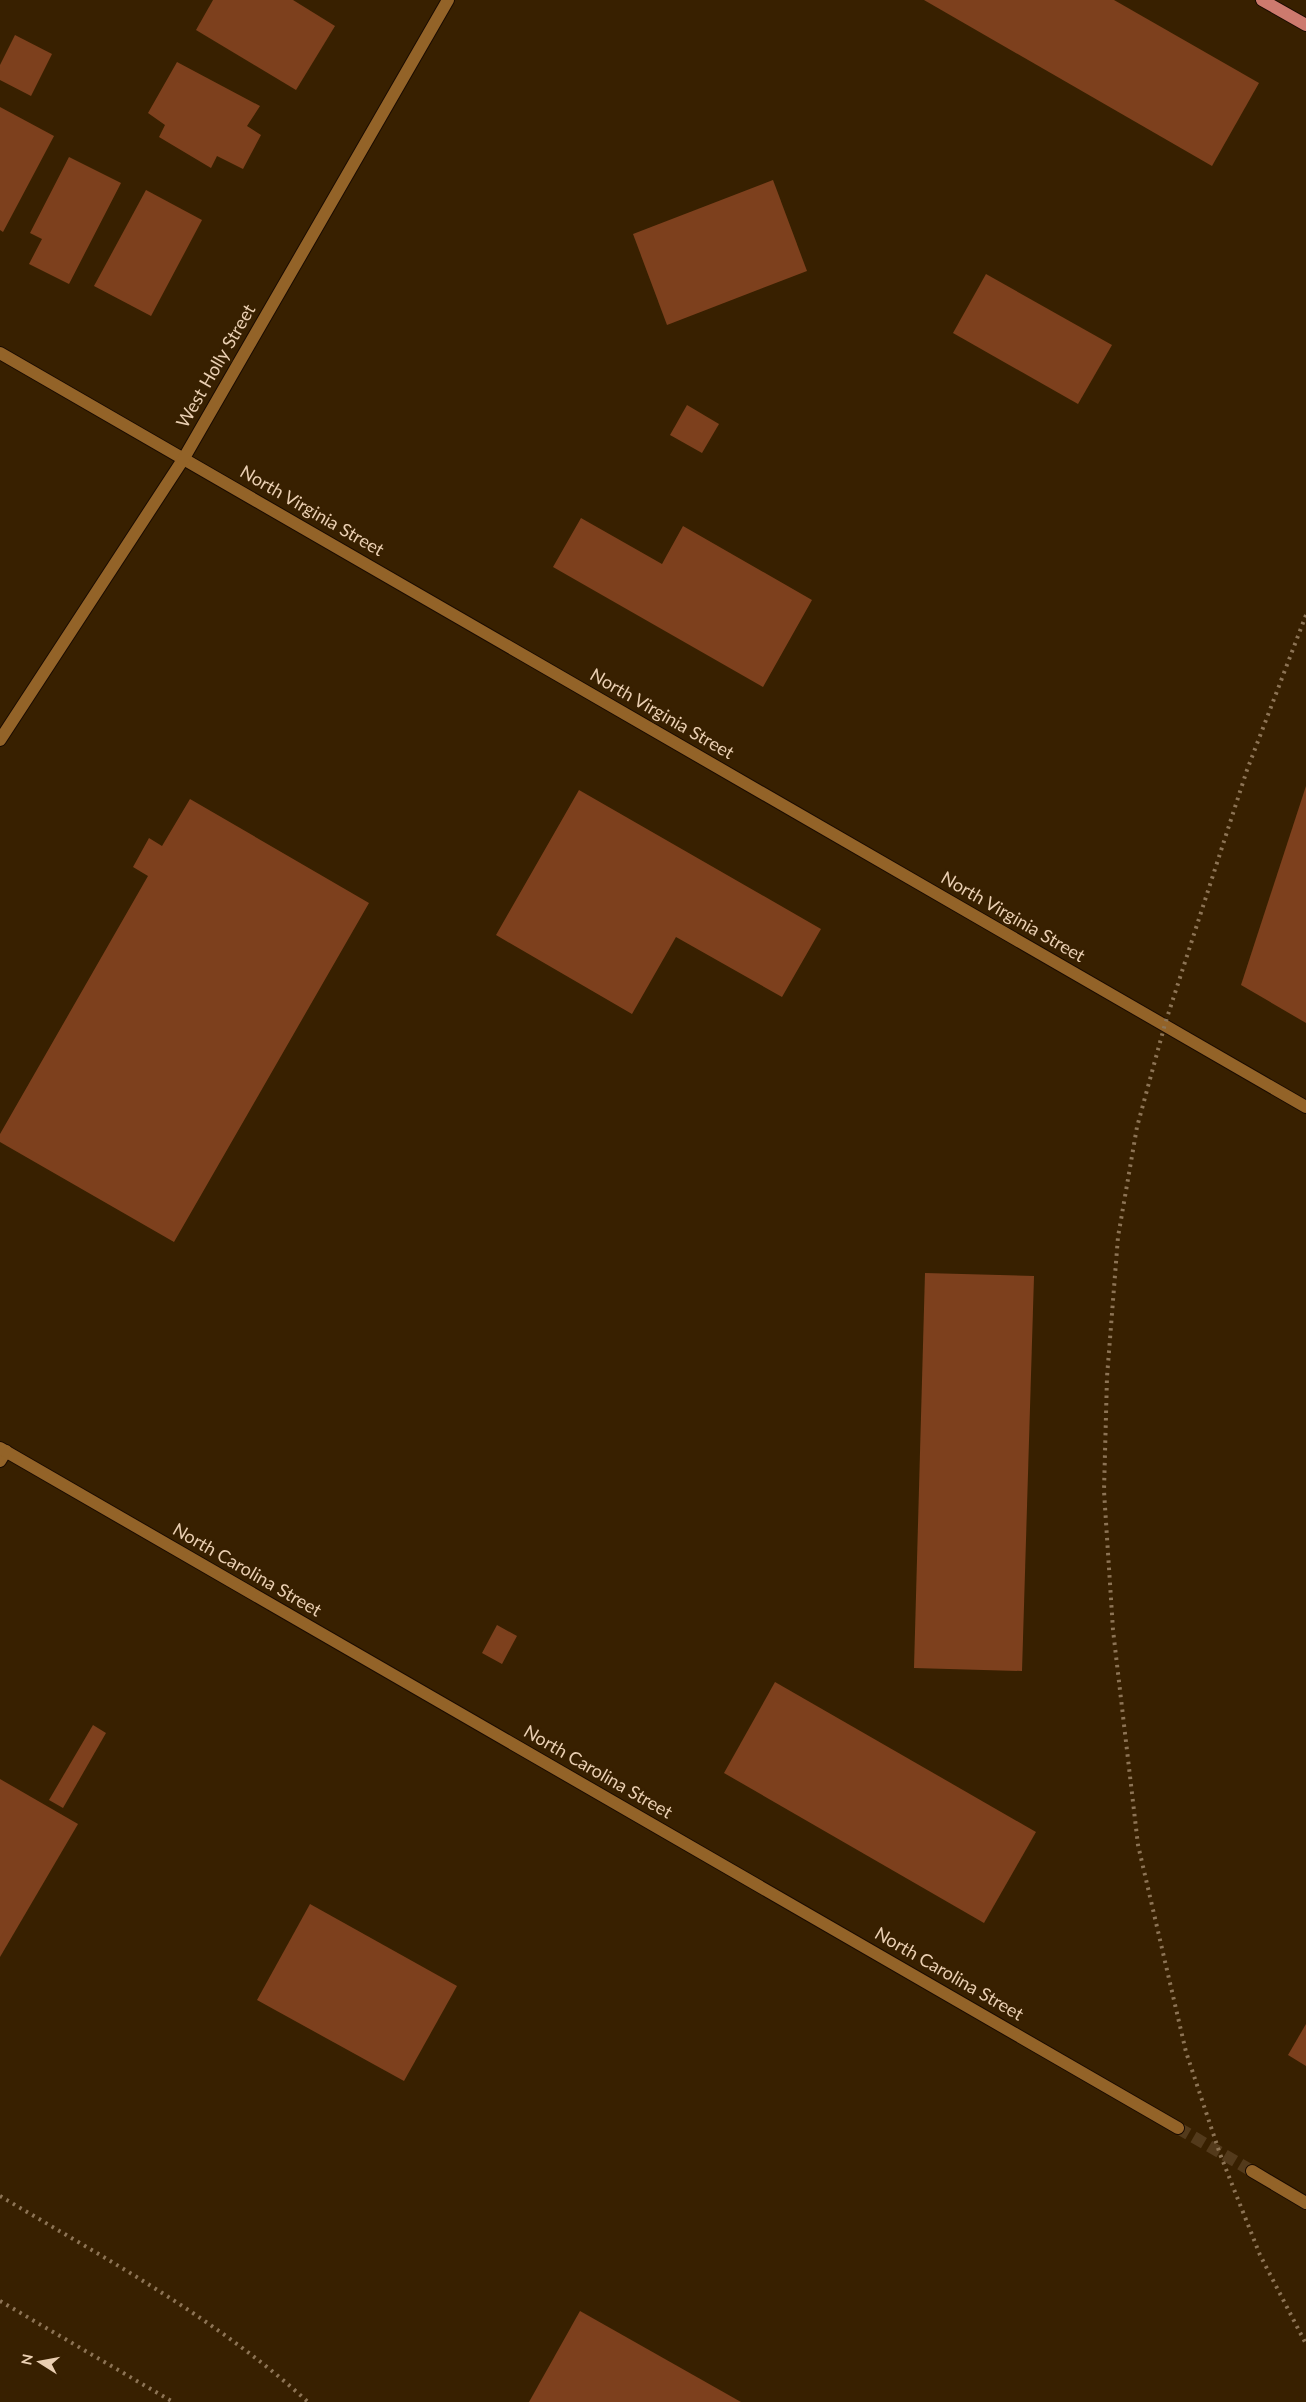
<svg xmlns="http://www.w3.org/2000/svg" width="1306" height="2402" font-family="Lato,sans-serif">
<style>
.building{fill:#7d401d}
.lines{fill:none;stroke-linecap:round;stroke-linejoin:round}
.minor-tunnel{stroke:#533a1b;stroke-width:12;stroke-dasharray:12 6;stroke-linecap:butt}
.service-casing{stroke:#1a0b00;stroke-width:14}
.minor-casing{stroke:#1a0b00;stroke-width:14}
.primary-casing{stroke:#1a0b00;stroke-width:14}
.service{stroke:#936328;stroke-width:12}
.minor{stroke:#936328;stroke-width:12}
.primary{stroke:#cd7a6e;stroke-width:12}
.rail{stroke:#8d7455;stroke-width:4;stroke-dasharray:2.5 5;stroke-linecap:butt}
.labels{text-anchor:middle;stroke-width:5;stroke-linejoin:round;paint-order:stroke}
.street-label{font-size:18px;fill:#eacfb2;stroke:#382000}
</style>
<rect width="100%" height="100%" fill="#382000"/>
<g class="building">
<path d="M 213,0 L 293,0 L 335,26 L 296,90 L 196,30 Z"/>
<path d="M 924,0 L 1114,0 L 1259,83 L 1212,166 Z"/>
<path d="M 15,35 L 52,54 L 31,96 L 0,80 L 0,65 Z"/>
<path d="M 177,62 L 260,106 L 247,126 L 261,135 L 243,169 L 217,156 L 211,168 L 159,137 L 165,125 L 148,113 Z"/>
<path d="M 0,107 L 54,136 L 3,232 L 0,230 Z"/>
<path d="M 69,157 L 121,183 L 69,284 L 29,264 L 42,239 L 30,233 Z"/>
<path d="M 773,180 L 807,271 L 667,325 L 633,234 Z"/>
<path d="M 146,190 L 202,220 L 151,316 L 94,286 Z"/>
<path d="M 986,274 L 1112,345 L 1078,404 L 953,333 Z"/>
<path d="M 687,405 L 719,424 L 702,453 L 670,435 Z"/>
<path d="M 581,518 L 662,564 L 683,526 L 812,600 L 763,687 L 553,567 Z"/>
<path d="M 1306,786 L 1306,1023 L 1241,985 Z"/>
<path d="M 579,790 L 821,929 L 782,997 L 676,937 L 632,1014 L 496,935 Z"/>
<path d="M 190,799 L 369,903 L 174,1242 L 0,1142 L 0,1134 L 148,876 L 133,867 L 149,838 L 162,846 Z"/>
<path d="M 925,1273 L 1034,1276 L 1022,1671 L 914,1668 Z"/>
<path d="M 497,1625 L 517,1636 L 502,1664 L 482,1653 Z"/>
<path d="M 775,1682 L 1036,1832 L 984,1923 L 724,1773 Z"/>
<path d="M 93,1725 L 106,1733 L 63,1808 L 49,1800 Z"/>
<path d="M 0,1779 L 78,1824 L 0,1957 Z"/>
<path d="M 310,1904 L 457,1986 L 404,2081 L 257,2000 Z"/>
<path d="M 1306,2024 L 1306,2066 L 1288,2055 Z"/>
<path d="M 580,2311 L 741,2402 L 529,2402 Z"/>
</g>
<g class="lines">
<path class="minor-tunnel" d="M 1178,2128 L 1252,2171"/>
<defs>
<path id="service" d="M 0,1461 L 6,1451"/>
<g id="minor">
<path d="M 0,353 L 1306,1107"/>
<path d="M 0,740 L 184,458 L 448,0"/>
<path d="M 0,1448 L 1178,2128"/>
<path d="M 1252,2171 L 1306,2203"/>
</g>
<path id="primary" d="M 1262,0 L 1306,25"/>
</defs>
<use href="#service" class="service-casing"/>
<use href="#minor" class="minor-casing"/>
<use href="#primary" class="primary-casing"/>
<use href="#service" class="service"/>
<use href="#minor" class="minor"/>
<use href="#primary" class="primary"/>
<g class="rail">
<path d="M 1306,615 L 1247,770 L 1165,1024 L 1137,1127 L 1118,1237 L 1107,1377 L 1104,1491 L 1113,1630 L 1138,1845 L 1186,2052 L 1220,2154 L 1260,2255 L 1306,2344"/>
<path d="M 0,2196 C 106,2259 216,2318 308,2402"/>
<path d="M 0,2301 L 173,2402"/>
</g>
</g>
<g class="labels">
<g class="street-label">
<text transform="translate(216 366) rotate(-60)" y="6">West Holly Street</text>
<text transform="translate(312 511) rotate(30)" y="6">North Virginia Street</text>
<text transform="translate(662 714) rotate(30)" y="6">North Virginia Street</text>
<text transform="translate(1013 917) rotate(30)" y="6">North Virginia Street</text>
<text transform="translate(247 1570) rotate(30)" y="6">North Carolina Street</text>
<text transform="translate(598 1772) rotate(30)" y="6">North Carolina Street</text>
<text transform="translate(949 1974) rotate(30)" y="6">North Carolina Street</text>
</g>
</g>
<g transform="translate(40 2362) rotate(281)" stroke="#382000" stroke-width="4" paint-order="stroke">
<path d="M0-4L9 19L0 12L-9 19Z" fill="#eacfb2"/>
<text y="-8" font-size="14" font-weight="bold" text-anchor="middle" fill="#eacfb2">N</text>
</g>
</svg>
